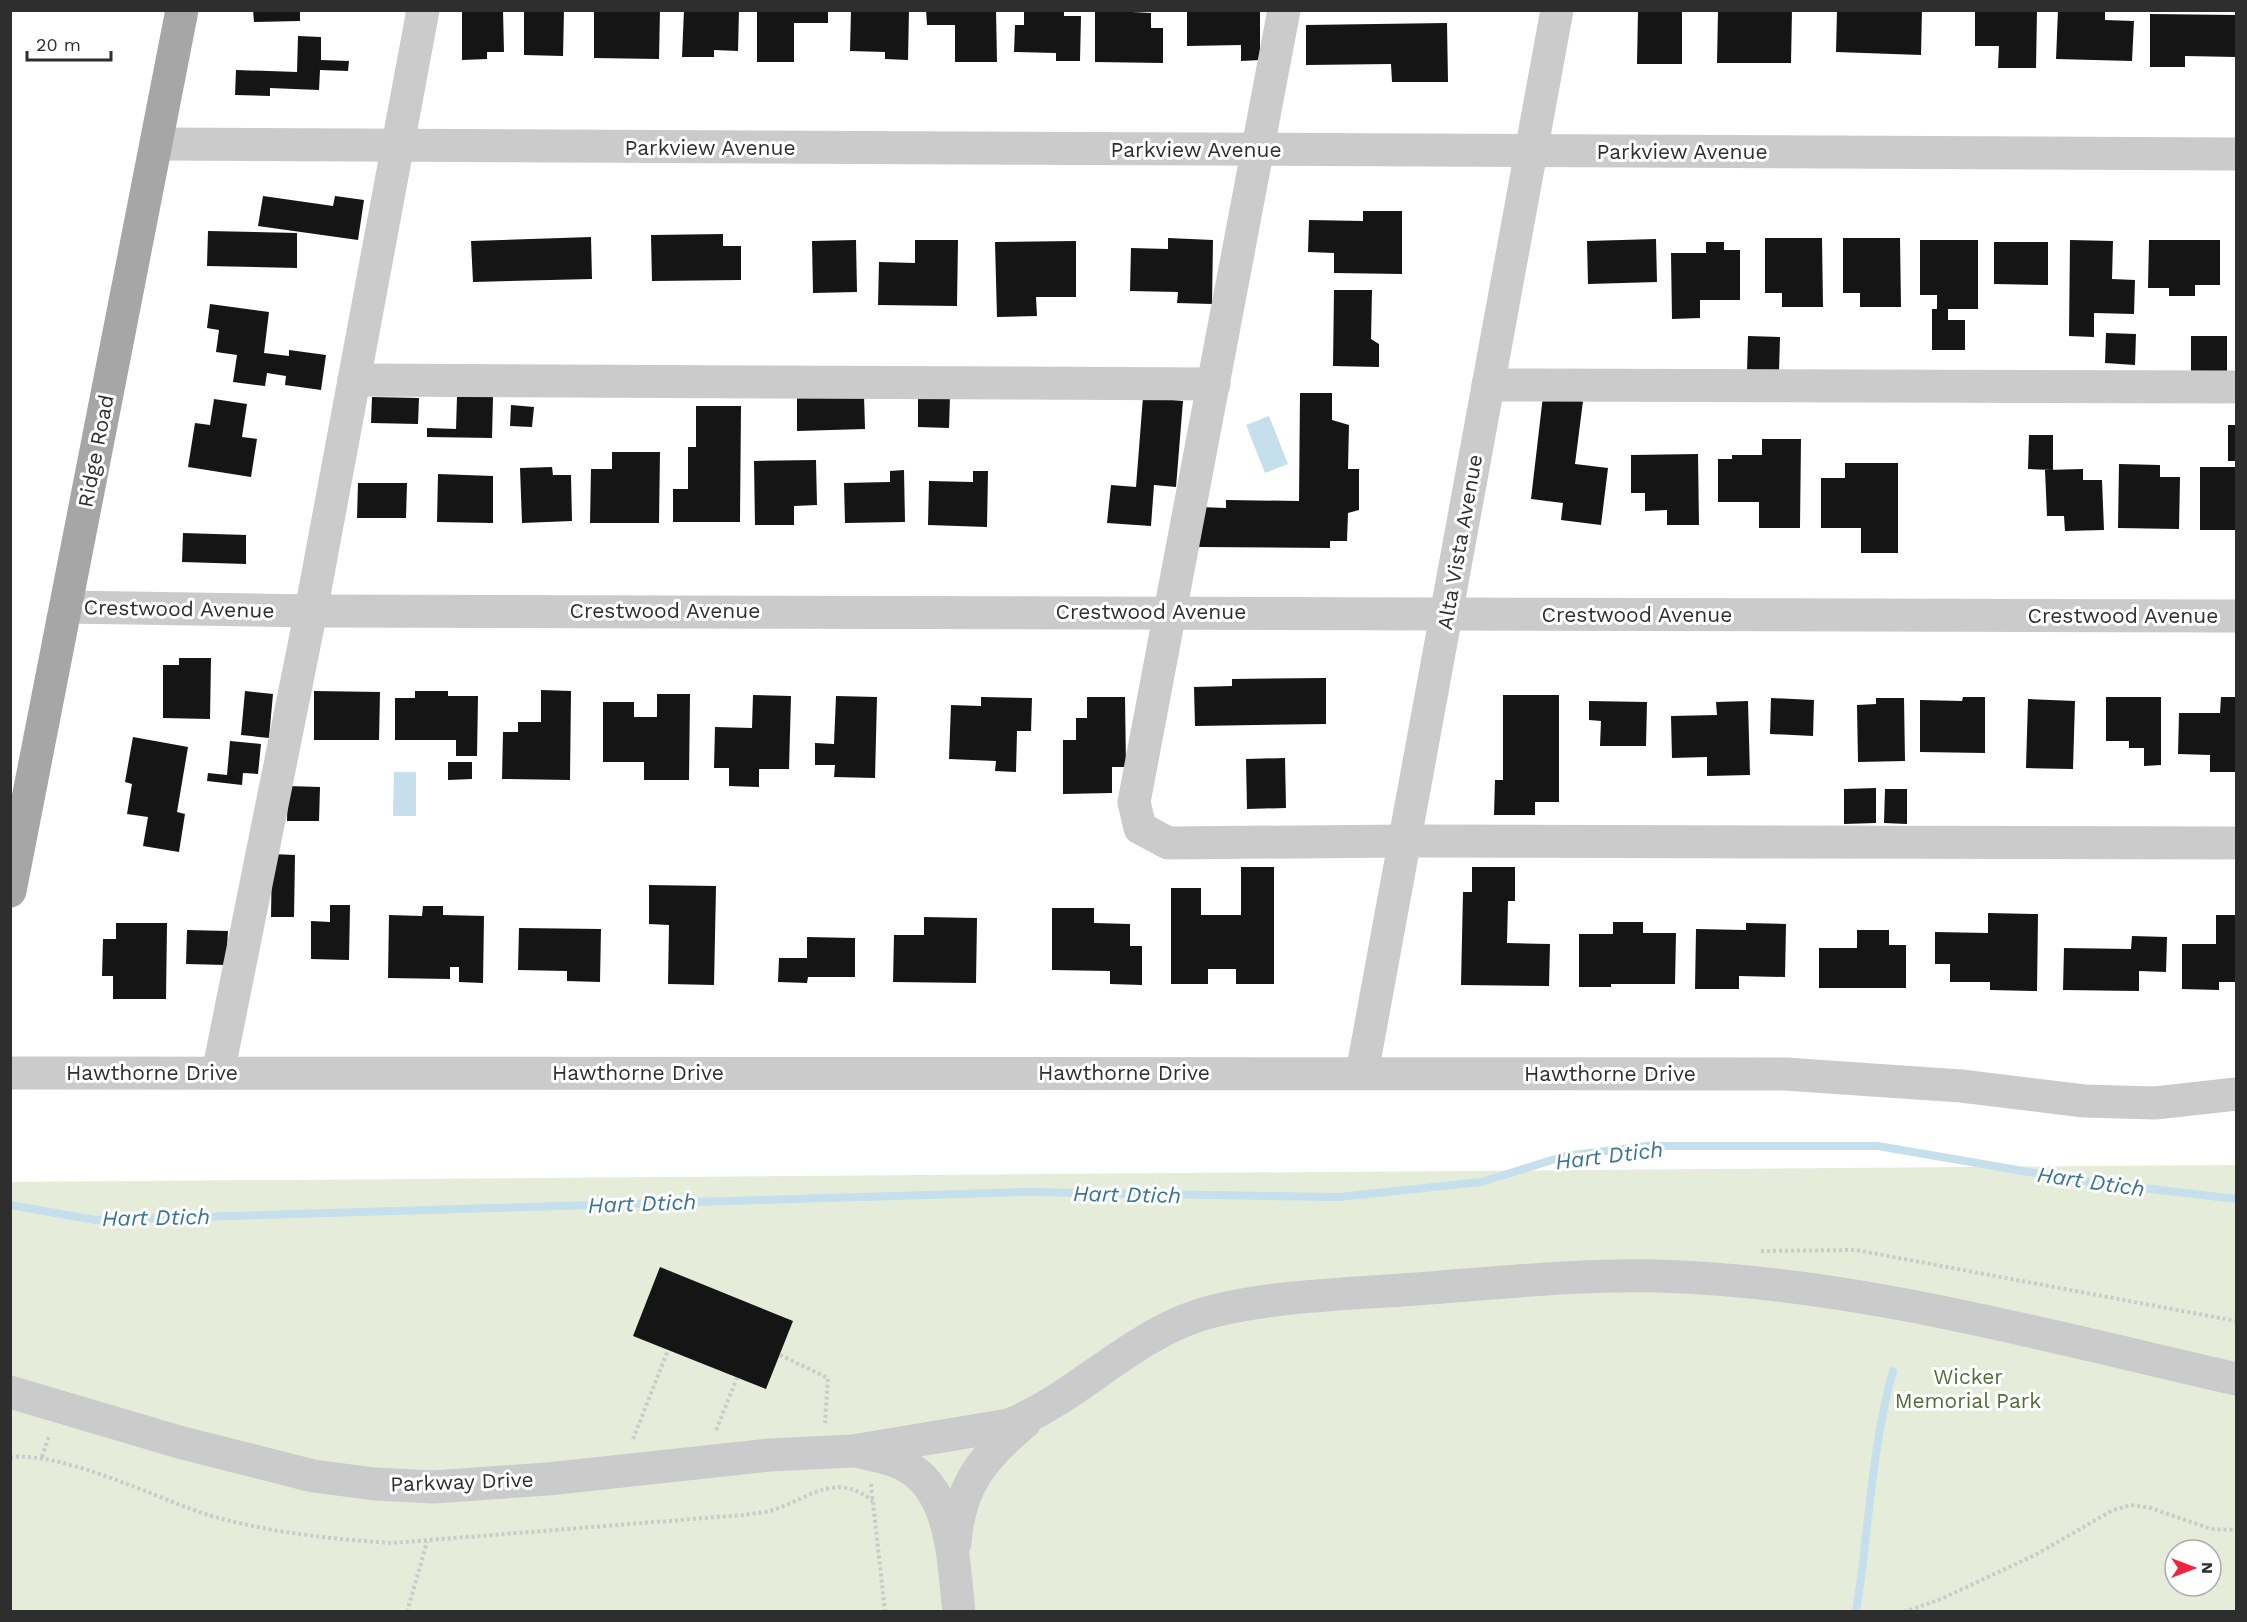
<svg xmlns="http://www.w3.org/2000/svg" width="2247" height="1622" font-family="'Work Sans',sans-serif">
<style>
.green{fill:#e5ecda;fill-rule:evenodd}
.water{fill:#c5dfed}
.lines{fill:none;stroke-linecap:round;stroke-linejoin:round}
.stream{stroke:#c5dfed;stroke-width:8}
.building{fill:#151515}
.path{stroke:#cbcbcb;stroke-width:4;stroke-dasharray:3 3;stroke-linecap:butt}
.minor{stroke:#cbcbcb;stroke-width:33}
.major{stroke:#a6a6a6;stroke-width:33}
.labels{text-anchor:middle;stroke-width:6;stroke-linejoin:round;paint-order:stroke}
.street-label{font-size:21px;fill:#2e2e2e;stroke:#fff}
.park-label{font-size:21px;fill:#536c39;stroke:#fff}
.water-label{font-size:22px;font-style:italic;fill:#377494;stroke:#fff}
</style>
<rect width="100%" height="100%" fill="#fff"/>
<path class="green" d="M 2236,1165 L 2236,1611 L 11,1611 L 10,1182 ZM 2175,1550 L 2211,1550 L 2211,1586 L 2175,1586 Z"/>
<g class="water">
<path d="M 1269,416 L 1288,464 L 1265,473 L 1246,425 Z"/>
<path d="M 394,772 L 416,772 L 416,816 L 393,816 Z"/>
</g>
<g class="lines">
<g class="stream">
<path d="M 10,1205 L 95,1220 L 1027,1192 L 1339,1197 L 1481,1182 L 1565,1156 L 1647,1146 L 1878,1146 L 2075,1180 L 2236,1199"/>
<path d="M 1856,1612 C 1869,1532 1871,1449 1893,1371"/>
</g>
</g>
<g class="building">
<path d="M 253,10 L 300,10 L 300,21 L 254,22 Z"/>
<path d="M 462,10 L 503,10 L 504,52 L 487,52 L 487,59 L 462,60 Z"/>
<path d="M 524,10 L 564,10 L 563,56 L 524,55 Z"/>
<path d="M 594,10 L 660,10 L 659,59 L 594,58 Z"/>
<path d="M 684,10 L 739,10 L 738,51 L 714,50 L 714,57 L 682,57 Z"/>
<path d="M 757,10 L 828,10 L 828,23 L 794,23 L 794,62 L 757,62 Z"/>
<path d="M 851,10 L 909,10 L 908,60 L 885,59 L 885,52 L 850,51 Z"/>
<path d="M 926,10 L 996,10 L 997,62 L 955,62 L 955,25 L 927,25 Z"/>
<path d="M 1024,10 L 1064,10 L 1064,16 L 1081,16 L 1080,61 L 1056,61 L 1056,53 L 1014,52 L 1015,25 L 1024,25 Z"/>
<path d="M 1095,10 L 1151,13 L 1151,28 L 1163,28 L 1163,63 L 1095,62 Z"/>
<path d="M 1187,10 L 1260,10 L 1260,60 L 1241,61 L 1241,45 L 1187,46 Z"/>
<path d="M 1638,10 L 1682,10 L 1682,64 L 1637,64 Z"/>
<path d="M 1718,10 L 1792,10 L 1791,63 L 1717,63 Z"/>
<path d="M 1837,10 L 1922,10 L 1921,55 L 1836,52 Z"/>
<path d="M 1975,10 L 2037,10 L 2036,68 L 1998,68 L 1999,46 L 1975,46 Z"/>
<path d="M 2058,10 L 2105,10 L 2105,20 L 2134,21 L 2132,61 L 2056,59 Z"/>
<path d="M 2150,14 L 2236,15 L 2236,57 L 2185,56 L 2185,67 L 2150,67 Z"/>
<path d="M 1447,23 L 1448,82 L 1392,82 L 1391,64 L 1306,65 L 1306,25 Z"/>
<path d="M 298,36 L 321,37 L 321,60 L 349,61 L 348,71 L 320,70 L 319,90 L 270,88 L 270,96 L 235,95 L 236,70 L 297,72 Z"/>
<path d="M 263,196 L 333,206 L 335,196 L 364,200 L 358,240 L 258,226 Z"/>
<path d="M 1363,211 L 1402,211 L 1402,274 L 1334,273 L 1334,253 L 1308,252 L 1309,220 L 1363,221 Z"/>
<path d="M 208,231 L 297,233 L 297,268 L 207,266 Z"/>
<path d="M 723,234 L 723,246 L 741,246 L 741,280 L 652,281 L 651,235 Z"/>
<path d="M 591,237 L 592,279 L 473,282 L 471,241 Z"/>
<path d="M 1168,238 L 1213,240 L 1212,304 L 1177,303 L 1178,292 L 1130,291 L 1131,248 L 1168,249 Z"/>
<path d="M 1765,238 L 1822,238 L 1823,307 L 1782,307 L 1782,293 L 1765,293 Z"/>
<path d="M 1843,238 L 1900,238 L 1901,307 L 1860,307 L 1860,293 L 1843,293 Z"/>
<path d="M 1656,239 L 1657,282 L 1588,284 L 1587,241 Z"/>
<path d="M 856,240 L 857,292 L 813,293 L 812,241 Z"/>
<path d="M 915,240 L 958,240 L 957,306 L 878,305 L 879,262 L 915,263 Z"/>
<path d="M 1920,240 L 1978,240 L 1978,309 L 1948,309 L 1948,320 L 1965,320 L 1965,350 L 1932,350 L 1932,309 L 1937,309 L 1937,295 L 1920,295 Z"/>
<path d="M 2070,240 L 2113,241 L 2112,279 L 2135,280 L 2134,314 L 2094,313 L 2094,337 L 2069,336 Z"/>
<path d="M 2149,240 L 2220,240 L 2220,285 L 2195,285 L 2195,296 L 2169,296 L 2169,288 L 2148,288 Z"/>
<path d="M 1076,241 L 1076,297 L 1036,297 L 1037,316 L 997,317 L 995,242 Z"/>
<path d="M 1706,242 L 1724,242 L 1724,250 L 1740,250 L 1740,300 L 1700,300 L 1700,318 L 1672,319 L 1671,253 L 1706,253 Z"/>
<path d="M 1994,242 L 2048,242 L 2048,285 L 1994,284 Z"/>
<path d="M 1334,290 L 1372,290 L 1371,339 L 1379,344 L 1379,367 L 1333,366 Z"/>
<path d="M 210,304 L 269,312 L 264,353 L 289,356 L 289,350 L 326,355 L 321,390 L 285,385 L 286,376 L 267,373 L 265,386 L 233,382 L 237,355 L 216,352 L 219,330 L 207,328 Z"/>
<path d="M 2106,333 L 2136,334 L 2135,365 L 2105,363 Z"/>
<path d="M 1748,336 L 1780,337 L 1779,372 L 1747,372 Z"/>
<rect x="2191" y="336" width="36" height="35"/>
<path d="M 1300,393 L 1332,393 L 1332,420 L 1349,425 L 1348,469 L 1359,469 L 1359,510 L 1348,513 L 1347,541 L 1330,541 L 1330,548 L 1199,547 L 1200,507 L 1226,508 L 1226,500 L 1299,501 Z"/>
<path d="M 864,395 L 865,429 L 797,431 L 797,396 Z"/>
<path d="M 918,395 L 950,395 L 949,428 L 918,427 Z"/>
<path d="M 457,396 L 493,397 L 492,438 L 427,437 L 427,428 L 456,429 Z"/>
<path d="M 1543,396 L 1583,401 L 1575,464 L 1608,468 L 1601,525 L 1561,520 L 1563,503 L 1531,499 Z"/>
<path d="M 372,397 L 419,398 L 418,424 L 371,423 Z"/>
<path d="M 1143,397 L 1183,401 L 1176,487 L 1154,485 L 1151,526 L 1107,523 L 1111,485 L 1136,487 Z"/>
<path d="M 214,399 L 247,404 L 242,437 L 257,439 L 251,477 L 188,467 L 195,423 L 210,425 Z"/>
<path d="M 511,405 L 534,407 L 532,427 L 510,426 Z"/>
<path d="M 696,406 L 741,406 L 740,522 L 673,522 L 673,489 L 688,489 L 688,447 L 696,447 Z"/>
<rect x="2228" y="425" width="8" height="36"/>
<path d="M 2029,435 L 2053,435 L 2053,470 L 2028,469 Z"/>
<path d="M 1762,439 L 1801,439 L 1800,528 L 1759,528 L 1759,502 L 1718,502 L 1718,459 L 1732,459 L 1732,455 L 1762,455 Z"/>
<path d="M 612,452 L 660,452 L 659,523 L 590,523 L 591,469 L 612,469 Z"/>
<path d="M 1698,454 L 1699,525 L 1667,525 L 1667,510 L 1645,511 L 1645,493 L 1631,493 L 1631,455 Z"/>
<path d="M 816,460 L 817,505 L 794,506 L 794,525 L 755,525 L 754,461 Z"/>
<path d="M 1845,463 L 1898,463 L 1898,553 L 1861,553 L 1861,528 L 1821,528 L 1821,478 L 1845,478 Z"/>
<path d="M 2119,464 L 2160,465 L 2160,477 L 2180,477 L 2179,529 L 2118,528 Z"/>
<path d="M 552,467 L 553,475 L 571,475 L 572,521 L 522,523 L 520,468 Z"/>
<rect x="2200" y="467" width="36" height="63"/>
<path d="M 2083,469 L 2083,480 L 2102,480 L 2104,530 L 2065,531 L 2064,516 L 2047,516 L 2045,470 Z"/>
<path d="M 904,470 L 905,522 L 845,523 L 844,483 L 890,482 L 890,471 Z"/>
<path d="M 973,471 L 988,471 L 987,527 L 928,525 L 929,481 L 973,482 Z"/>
<path d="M 438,474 L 493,476 L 493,523 L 437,522 Z"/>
<path d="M 358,483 L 407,483 L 406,518 L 357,518 Z"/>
<path d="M 183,533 L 246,535 L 246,564 L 182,562 Z"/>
<path d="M 179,658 L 211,658 L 210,719 L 163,718 L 163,665 L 179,665 Z"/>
<path d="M 1326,678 L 1326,724 L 1195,726 L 1194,687 L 1232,686 L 1232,679 Z"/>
<path d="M 541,690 L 571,691 L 570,780 L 502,779 L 503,732 L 518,732 L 518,722 L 541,722 Z"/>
<path d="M 245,691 L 273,694 L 269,738 L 241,735 Z"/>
<path d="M 314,691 L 380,692 L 379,740 L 314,740 Z"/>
<path d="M 415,691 L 448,691 L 448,696 L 478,696 L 477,756 L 456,756 L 456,740 L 395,740 L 395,698 L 415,698 Z"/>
<path d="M 657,694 L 690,694 L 689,780 L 644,780 L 644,762 L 603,762 L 603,702 L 634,702 L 634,717 L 657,717 Z"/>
<path d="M 753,695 L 791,696 L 789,769 L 759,769 L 759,787 L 729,786 L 729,768 L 714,768 L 715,727 L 752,728 Z"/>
<path d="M 1503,695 L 1559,695 L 1559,802 L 1535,802 L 1535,815 L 1494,815 L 1495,780 L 1503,780 Z"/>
<path d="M 836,696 L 877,697 L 875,778 L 834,777 L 835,765 L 815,765 L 815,743 L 834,744 Z"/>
<path d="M 981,697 L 1032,698 L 1031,731 L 1017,731 L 1016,772 L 995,771 L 996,761 L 949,759 L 951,705 L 981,706 Z"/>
<path d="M 1087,697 L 1125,697 L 1126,767 L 1112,767 L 1112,793 L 1063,794 L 1063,740 L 1076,740 L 1076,718 L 1087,718 Z"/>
<path d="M 1963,697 L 1985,697 L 1985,753 L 1920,752 L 1920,700 L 1962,701 Z"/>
<path d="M 2106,697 L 2161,697 L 2161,765 L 2144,766 L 2144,748 L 2129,748 L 2129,741 L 2106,741 Z"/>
<path d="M 2221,697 L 2236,697 L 2236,772 L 2210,772 L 2210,755 L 2178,754 L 2179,713 L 2220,713 Z"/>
<path d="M 1771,698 L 1814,700 L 1813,736 L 1770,734 Z"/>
<path d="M 1876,698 L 1904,698 L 1905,761 L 1858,762 L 1857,705 L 1876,704 Z"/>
<path d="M 2028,699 L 2075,701 L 2073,769 L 2026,768 Z"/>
<path d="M 1589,701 L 1647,702 L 1646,746 L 1600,746 L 1601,721 L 1589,720 Z"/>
<path d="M 1748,701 L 1750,775 L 1707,776 L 1707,757 L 1672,758 L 1671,716 L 1717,715 L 1716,702 Z"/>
<path d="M 133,737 L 188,747 L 177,812 L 185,814 L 179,852 L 143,846 L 148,817 L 127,814 L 132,784 L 125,782 Z"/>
<path d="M 230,741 L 261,744 L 258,774 L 243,773 L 242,785 L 207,781 L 208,773 L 227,775 Z"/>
<path d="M 1285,758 L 1286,808 L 1247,809 L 1246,759 Z"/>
<path d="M 448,762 L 472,762 L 472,779 L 448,780 Z"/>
<path d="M 288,786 L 320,787 L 319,821 L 287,821 Z"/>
<path d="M 1876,788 L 1876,823 L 1844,824 L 1844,789 Z"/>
<path d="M 1885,789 L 1907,789 L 1907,824 L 1884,823 Z"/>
<path d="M 272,854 L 295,855 L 294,917 L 271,917 Z"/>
<path d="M 1241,867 L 1274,867 L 1274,984 L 1236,984 L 1236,969 L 1208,969 L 1208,984 L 1171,984 L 1171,888 L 1201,888 L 1201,915 L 1241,915 Z"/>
<path d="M 1472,867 L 1515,867 L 1515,901 L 1508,901 L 1507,943 L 1550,944 L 1549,986 L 1461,985 L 1463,892 L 1472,892 Z"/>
<path d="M 649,885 L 716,886 L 714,985 L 668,984 L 669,925 L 649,924 Z"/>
<path d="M 330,905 L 350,905 L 349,960 L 311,959 L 311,921 L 330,922 Z"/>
<path d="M 423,906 L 443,906 L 443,915 L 484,916 L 483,983 L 459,982 L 459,967 L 450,967 L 450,979 L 388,978 L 389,915 L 422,916 Z"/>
<path d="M 1052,908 L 1094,908 L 1094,923 L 1130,924 L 1130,946 L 1142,946 L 1142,985 L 1110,984 L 1110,971 L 1052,970 Z"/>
<path d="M 1988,913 L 2038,914 L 2037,991 L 1990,990 L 1990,982 L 1950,982 L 1950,964 L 1935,964 L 1935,932 L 1988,933 Z"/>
<path d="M 2216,915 L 2236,915 L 2236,982 L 2219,982 L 2219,990 L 2182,989 L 2182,944 L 2216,944 Z"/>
<path d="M 924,917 L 977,918 L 976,983 L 893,982 L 894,935 L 924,935 Z"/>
<path d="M 1613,922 L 1643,922 L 1643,933 L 1676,933 L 1675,984 L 1611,984 L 1611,987 L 1579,987 L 1579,934 L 1613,934 Z"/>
<path d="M 116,923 L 167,923 L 166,999 L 113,999 L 113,976 L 102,976 L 103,939 L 116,939 Z"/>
<path d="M 1746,923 L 1786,924 L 1785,977 L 1739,976 L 1739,989 L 1695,989 L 1696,929 L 1746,930 Z"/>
<path d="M 519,928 L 601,929 L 600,982 L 567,981 L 567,971 L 518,970 Z"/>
<path d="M 187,930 L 228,931 L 226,965 L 186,964 Z"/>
<path d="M 1857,930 L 1889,930 L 1889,945 L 1906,945 L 1906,988 L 1819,988 L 1819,948 L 1857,948 Z"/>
<path d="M 2132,936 L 2167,937 L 2166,972 L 2139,971 L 2139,991 L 2063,990 L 2064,948 L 2131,949 Z"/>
<path d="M 807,937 L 855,938 L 855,977 L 808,977 L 807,983 L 778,982 L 779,958 L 807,958 Z"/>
<path d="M 660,1267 L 793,1321 L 766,1389 L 633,1336 Z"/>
</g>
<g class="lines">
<g class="path">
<path d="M 1761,1251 L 1856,1250 L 2236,1321"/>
<path d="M 780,1355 L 828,1378 L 825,1423"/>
<path d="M 716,1430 L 737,1378"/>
<path d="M 633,1439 L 668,1350"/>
<path d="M 10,1457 C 63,1452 150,1495 202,1513 C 263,1532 329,1539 392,1543 L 743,1515 C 754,1513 766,1513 776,1509 C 813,1496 836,1472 873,1501"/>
<path d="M 42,1457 L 49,1436"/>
<path d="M 871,1484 L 885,1612"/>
<path d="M 407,1612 L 427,1542"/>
<path d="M 1904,1612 L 1941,1599 L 2035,1555 L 2113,1510 L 2131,1505 L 2151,1508 L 2211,1529 L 2236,1530"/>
</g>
<g class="minor">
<path d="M 1284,10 L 1134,802 L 1140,828 L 1168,843 L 1405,841 L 2236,843"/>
<path d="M 156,144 L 2236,154"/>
<path d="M 354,380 L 1214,384"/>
<path d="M 1488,385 L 2236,387"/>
<path d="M 66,607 L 311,611 L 2236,616"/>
<path d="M 10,1073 L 1785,1074 L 1961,1086 L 2084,1101 L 2155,1103 L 2236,1094"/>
<path d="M 218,1073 L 311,611 L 423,10"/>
<path d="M 1362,1073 L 1557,10"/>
<path d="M 10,1392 L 179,1442 L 313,1476 L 375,1484 L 433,1487 L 548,1479 L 769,1455 L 853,1451 L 1009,1425 C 1081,1396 1137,1329 1214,1311 C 1280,1295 1350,1294 1417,1289 C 1498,1283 1578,1274 1659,1276 C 1855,1282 2047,1336 2236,1379"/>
<path d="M 864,1453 C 877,1456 892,1458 904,1465 C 954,1490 953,1563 959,1612"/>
<path d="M 955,1543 C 959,1486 983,1457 1025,1422"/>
</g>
<path class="major" d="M 10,891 L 182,10"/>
</g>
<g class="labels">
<g class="street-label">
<text x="710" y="155">Parkview Avenue</text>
<text x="1196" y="157">Parkview Avenue</text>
<text x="1682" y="159">Parkview Avenue</text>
<text transform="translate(96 451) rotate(-79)" y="7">Ridge Road</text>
<text transform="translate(1460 542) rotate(-80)" y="7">Alta Vista Avenue</text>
<text transform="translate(179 609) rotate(1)" y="7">Crestwood Avenue</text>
<text x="665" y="618">Crestwood Avenue</text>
<text x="1151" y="619">Crestwood Avenue</text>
<text x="1637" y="622">Crestwood Avenue</text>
<text x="2123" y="623">Crestwood Avenue</text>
<text x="152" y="1080">Hawthorne Drive</text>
<text x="638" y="1080">Hawthorne Drive</text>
<text x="1124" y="1080">Hawthorne Drive</text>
<text x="1610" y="1081">Hawthorne Drive</text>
<text transform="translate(462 1482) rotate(-2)" y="7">Parkway Drive</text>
</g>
<g class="park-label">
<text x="1968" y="1384">Wicker<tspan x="1968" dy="24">Memorial Park</tspan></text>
</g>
<g class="water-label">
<text transform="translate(1609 1155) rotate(-7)" y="8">Hart Dtich</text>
<text transform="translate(2091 1181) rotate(8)" y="8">Hart Dtich</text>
<text transform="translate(1127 1194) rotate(1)" y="8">Hart Dtich</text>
<text transform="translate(642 1203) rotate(-2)" y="8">Hart Dtich</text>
<text transform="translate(156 1217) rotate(-1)" y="8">Hart Dtich</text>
</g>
</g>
<rect width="2247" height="1622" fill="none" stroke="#2e2e2e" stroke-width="24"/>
<g transform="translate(2193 1568) rotate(90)"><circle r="28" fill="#ffffff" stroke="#ababab" stroke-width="1.5"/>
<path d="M0-4.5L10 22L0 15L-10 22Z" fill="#ef253d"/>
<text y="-9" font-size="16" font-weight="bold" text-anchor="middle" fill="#2e2e2e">N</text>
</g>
<path d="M27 51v9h84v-9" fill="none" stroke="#2e2e2e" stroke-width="3"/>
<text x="36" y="51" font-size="18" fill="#2e2e2e" stroke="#ffffff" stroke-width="4.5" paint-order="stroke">20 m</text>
</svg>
